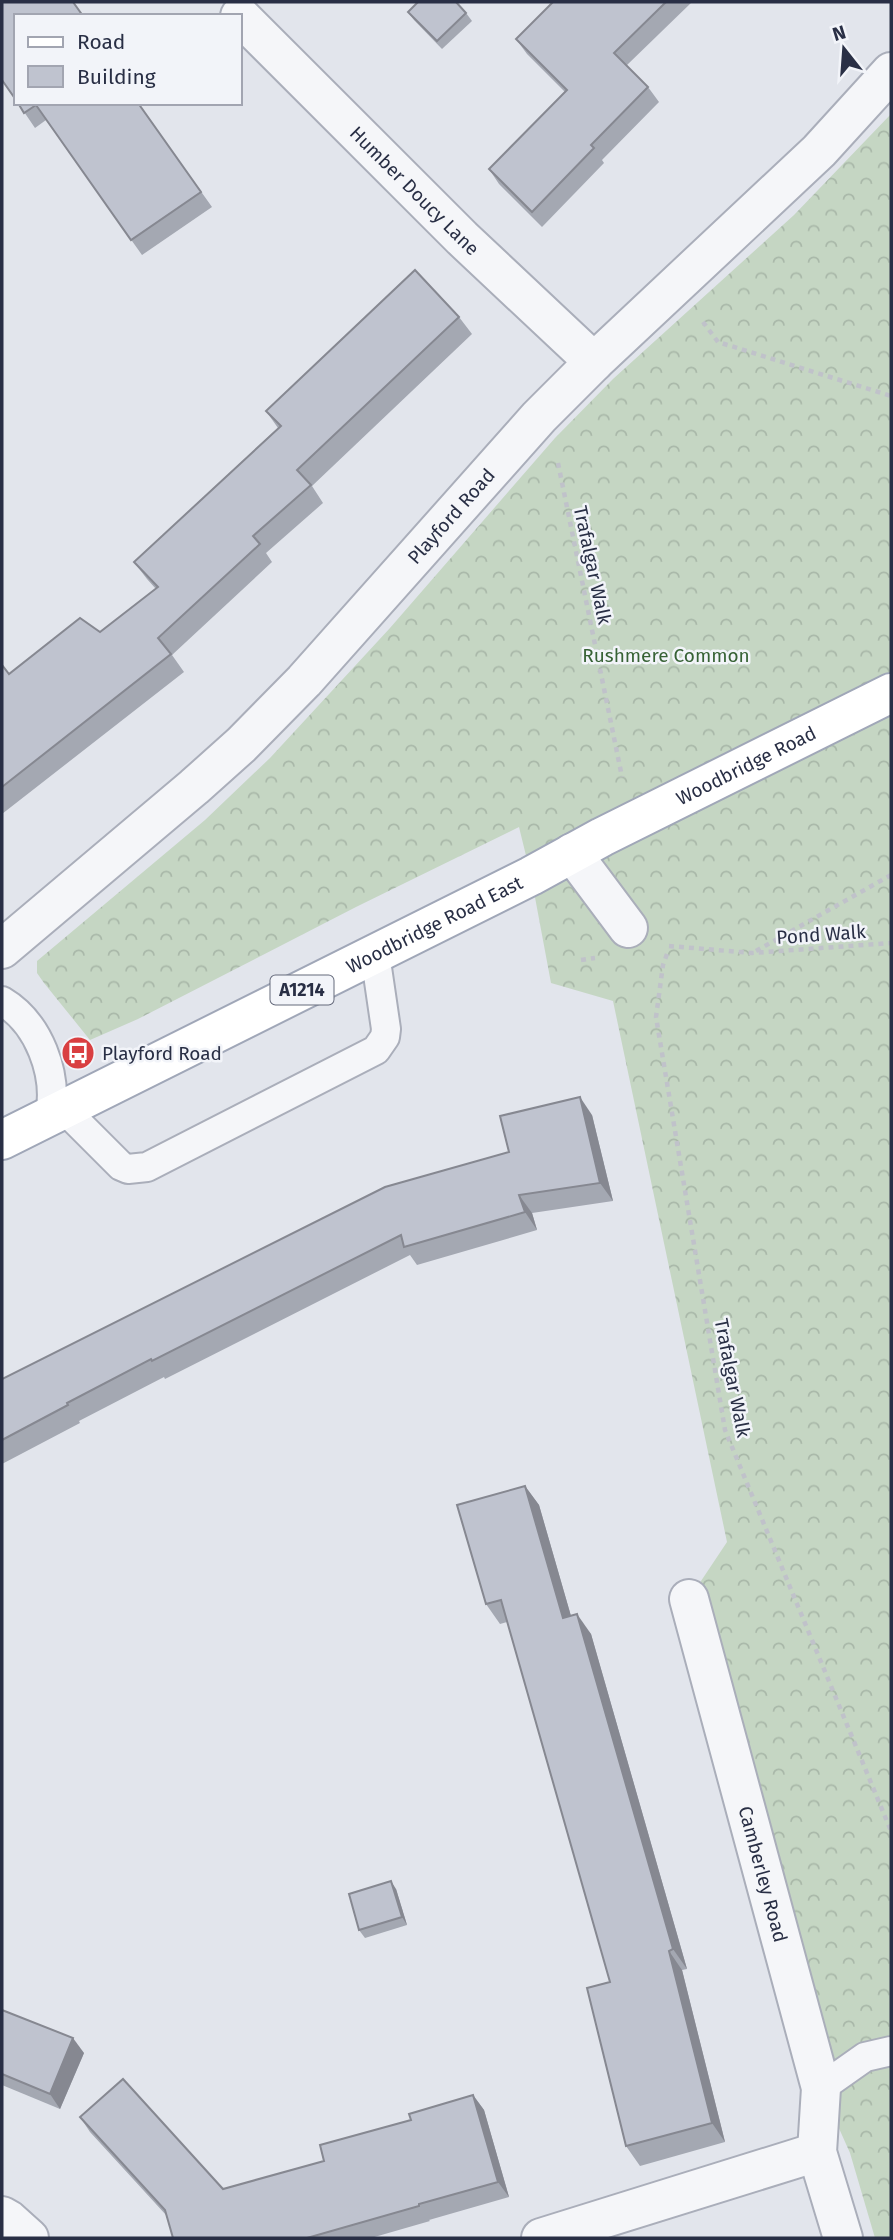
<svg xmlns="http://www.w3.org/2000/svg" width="893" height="2240" font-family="'Fira Sans',sans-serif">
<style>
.forest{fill:url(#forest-crowns)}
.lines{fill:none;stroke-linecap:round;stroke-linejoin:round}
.service-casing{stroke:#aaaeba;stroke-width:32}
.minor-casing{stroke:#aaaeba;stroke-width:42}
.tertiary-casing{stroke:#aaaeba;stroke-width:42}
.primary-casing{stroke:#a0a7b8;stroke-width:42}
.path{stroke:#c0c2ca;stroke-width:4.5;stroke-dasharray:5 5;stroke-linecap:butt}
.service{stroke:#f5f6f9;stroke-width:28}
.minor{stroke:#f5f6f9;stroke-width:38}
.tertiary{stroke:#f5f6f9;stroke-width:38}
.primary{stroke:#fff;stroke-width:38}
.wall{fill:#a4a8b2}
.shaded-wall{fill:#868891}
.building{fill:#bfc3cf;stroke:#868891;stroke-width:2}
.labels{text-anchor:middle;stroke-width:5;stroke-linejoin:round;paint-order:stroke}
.shield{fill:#f2f4f9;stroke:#656a7b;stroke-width:2}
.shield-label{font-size:18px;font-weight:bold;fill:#292f45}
.street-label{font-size:19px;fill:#292f45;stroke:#f2f4f9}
.park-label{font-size:19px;fill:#376235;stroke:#f2f4f9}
.poi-label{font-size:19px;fill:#292f45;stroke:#f2f4f9;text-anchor:start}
</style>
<defs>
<pattern id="forest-crowns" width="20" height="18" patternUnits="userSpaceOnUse" patternTransform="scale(1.75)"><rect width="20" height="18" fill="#c5d6c3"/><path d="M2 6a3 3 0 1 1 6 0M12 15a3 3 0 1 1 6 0" fill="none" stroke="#a9b8a9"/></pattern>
</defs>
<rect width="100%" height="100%" fill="#e2e5ec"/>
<path class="forest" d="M 891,114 L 891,2238 L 875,2238 L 850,2153 L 821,2088 L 689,1599 L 727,1542 L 613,1001 L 551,983 L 531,876 L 519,827 L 356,907 L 138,1019 L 90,1040 L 44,983 L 37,973 L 37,961 L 205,820 L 270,758 L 390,628 L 555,438 L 613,379 L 794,215 Z"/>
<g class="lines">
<defs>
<g id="service">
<path d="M 2,1001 C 39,1023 58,1074 50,1115"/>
<path d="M 64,1109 L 121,1166 L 128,1169 L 147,1167 L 376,1050 L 385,1037 L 386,1029 L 375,954"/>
<path d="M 821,2088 L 865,2057 L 891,2051"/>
</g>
<g id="minor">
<path id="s1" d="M 240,16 L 462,238 L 594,362"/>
<path d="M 572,853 L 628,928"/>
<path id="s2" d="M 689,1599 L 821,2088 L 817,2152 L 843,2238"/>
<path d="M 2,2216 L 9,2220 L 29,2238"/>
<path d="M 541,2238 L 817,2152"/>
</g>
<g id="tertiary">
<path id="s3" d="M 2,949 L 194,787 L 241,745 L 304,681 L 539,417 L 594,362 L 819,151 L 891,72"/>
</g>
<g id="primary">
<path id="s4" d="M 2,1140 L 531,876 L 602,837 L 891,693"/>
</g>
</defs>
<use href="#service" class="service-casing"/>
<use href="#minor" class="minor-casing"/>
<use href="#tertiary" class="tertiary-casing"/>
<use href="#primary" class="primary-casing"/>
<g class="path">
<path d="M 703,322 L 718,342 L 891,396"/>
<path d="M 558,463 L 622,777"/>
<path d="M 669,946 L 752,953 L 891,943"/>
<path d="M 756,951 L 891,875"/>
<path d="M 667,954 L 663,965 L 656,1017 L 725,1430 L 891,1831"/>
<path d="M 581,960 L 595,958"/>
</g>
<use href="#service" class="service"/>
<use href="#minor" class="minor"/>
<use href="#tertiary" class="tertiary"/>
<use href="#primary" class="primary"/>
</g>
<g class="wall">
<path d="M 553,2 L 692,2 L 626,66 L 648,87 L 659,102 L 602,160 L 604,163 L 542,227 L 499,184 L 489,169 L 565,92 L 527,54 L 516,39 Z"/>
<path d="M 408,12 L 466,13 L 472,21 L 442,49 L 414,20 Z"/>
<path d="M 18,103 L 138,103 L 212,207 L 142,255 L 46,120 L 35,128 Z"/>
<path d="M 459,317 L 472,334 L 312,486 L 323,503 L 266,553 L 272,562 L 172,655 L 184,672 L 2,814 L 2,665 L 9,674 L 100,632 L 156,589 L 147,579 L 134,562 L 278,428 L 266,411 Z"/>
<path d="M 592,1115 L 613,1201 L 532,1213 L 537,1230 L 417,1265 L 410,1255 L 165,1379 L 164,1377 L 79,1421 L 80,1423 L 2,1464 L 2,1379 Z"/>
<path d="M 525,1486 L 539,1505 L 571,1616 L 591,1634 L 687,1969 L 682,1970 L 725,2142 L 640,2166 L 626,2146 L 610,1982 L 507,1622 L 500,1624 L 486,1604 Z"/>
<path d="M 396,1889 L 407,1925 L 365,1938 L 359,1930 Z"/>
<path d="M 2,2010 L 84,2053 L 60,2109 L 2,2085 Z"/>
<path d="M 473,2095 L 484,2110 L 509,2197 L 429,2220 L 430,2221 L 371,2238 L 173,2238 L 166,2215 L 90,2132 L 80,2117 L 223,2189 L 324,2161 L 411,2120 Z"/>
</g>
<g class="shaded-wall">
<path d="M 580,1097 L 592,1115 L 613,1201 L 600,1183 Z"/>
<path d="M 519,1195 L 532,1213 L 537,1230 L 525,1212 Z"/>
<path d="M 525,1486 L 539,1505 L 577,1637 L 563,1618 Z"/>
<path d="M 577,1614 L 591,1634 L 687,1969 L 673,1949 Z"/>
<path d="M 391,1881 L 396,1889 L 407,1925 L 402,1917 Z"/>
<path d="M 669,1951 L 682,1970 L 725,2142 L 712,2123 Z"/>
<path d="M 73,2038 L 84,2053 L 60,2109 L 50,2094 Z"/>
<path d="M 473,2095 L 484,2110 L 509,2197 L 498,2182 Z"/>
</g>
<g class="building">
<path d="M 2,2 L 73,2 L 83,16 L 16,16 L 16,100 L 2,80 Z"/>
<path d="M 418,2 L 456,2 L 466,13 L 437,41 L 408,12 Z"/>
<path d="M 553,2 L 666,2 L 614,53 L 648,87 L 591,145 L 594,148 L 532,212 L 489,169 L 567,90 L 516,39 Z"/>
<path d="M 18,103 L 138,103 L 201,192 L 131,240 L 36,105 L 24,113 Z"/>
<path d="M 415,270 L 459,317 L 297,470 L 311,485 L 253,536 L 260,544 L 158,638 L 171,654 L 2,787 L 2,665 L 9,674 L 80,618 L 100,632 L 158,587 L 134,562 L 281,426 L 266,411 Z"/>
<path d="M 580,1097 L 600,1183 L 519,1195 L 525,1212 L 404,1247 L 401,1235 L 152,1361 L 151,1359 L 67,1403 L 68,1405 L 2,1440 L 2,1379 L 385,1187 L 509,1152 L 500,1116 Z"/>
<path d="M 525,1486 L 563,1618 L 577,1614 L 673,1949 L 669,1951 L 712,2123 L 626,2146 L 587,1988 L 610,1982 L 501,1600 L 486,1604 L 457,1505 Z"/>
<path d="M 391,1881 L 402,1917 L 359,1930 L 349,1894 Z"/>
<path d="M 2,2010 L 73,2038 L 50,2094 L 2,2074 Z"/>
<path d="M 123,2079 L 223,2189 L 324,2161 L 320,2145 L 411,2120 L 409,2114 L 473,2095 L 498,2182 L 419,2204 L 419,2206 L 307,2238 L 173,2238 L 165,2210 L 80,2117 Z"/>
</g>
<defs>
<symbol id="bus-disc" viewBox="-11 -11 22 22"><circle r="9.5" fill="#d93f41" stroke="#f2f4f9"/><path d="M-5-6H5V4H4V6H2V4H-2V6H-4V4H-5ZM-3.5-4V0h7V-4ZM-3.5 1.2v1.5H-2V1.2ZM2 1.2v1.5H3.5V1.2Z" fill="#fff"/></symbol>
</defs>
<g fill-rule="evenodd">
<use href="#bus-disc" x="59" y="1034" width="38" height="38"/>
</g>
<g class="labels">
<rect class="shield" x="270.5" y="975.5" width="63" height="29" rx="5"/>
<g class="shield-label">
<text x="302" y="996">A1214</text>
</g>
<g class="street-label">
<text dy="7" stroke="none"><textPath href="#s1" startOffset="247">Humber Doucy Lane</textPath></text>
<text dy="7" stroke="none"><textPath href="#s3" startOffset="625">Playford Road</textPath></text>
<text transform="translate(593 565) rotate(78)" y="7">Trafalgar Walk</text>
<text dy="7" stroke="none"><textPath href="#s4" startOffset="833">Woodbridge Road</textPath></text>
<text dy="7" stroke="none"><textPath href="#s4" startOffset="483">Woodbridge Road East</textPath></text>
<text transform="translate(821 934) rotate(-4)" y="7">Pond Walk</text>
<text transform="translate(733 1378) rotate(79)" y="7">Trafalgar Walk</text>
<text dy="7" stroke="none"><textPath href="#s2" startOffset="285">Camberley Road</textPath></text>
</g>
<g class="park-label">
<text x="666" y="662">Rushmere Common</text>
</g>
<g class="poi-label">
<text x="102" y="1060">Playford Road</text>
</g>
</g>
<rect width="893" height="2240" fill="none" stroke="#292f45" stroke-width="7"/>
<rect x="14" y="14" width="228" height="91" fill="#f2f4f9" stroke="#a2a5b1" stroke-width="2"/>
<rect x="28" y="37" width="35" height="10" fill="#ffffff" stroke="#a2a5b1" stroke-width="2"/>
<text x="77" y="49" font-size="21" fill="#292f45">Road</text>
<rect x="28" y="66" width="35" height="21" fill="#bfc3cf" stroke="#a2a5b1" stroke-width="2"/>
<text x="77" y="84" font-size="21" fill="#292f45">Building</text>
<g transform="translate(844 49) rotate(343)" stroke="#f2f4f9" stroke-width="5" paint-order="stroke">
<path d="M0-5L12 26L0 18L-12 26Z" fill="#292f45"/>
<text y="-10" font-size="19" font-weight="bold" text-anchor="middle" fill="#292f45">N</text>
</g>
</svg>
